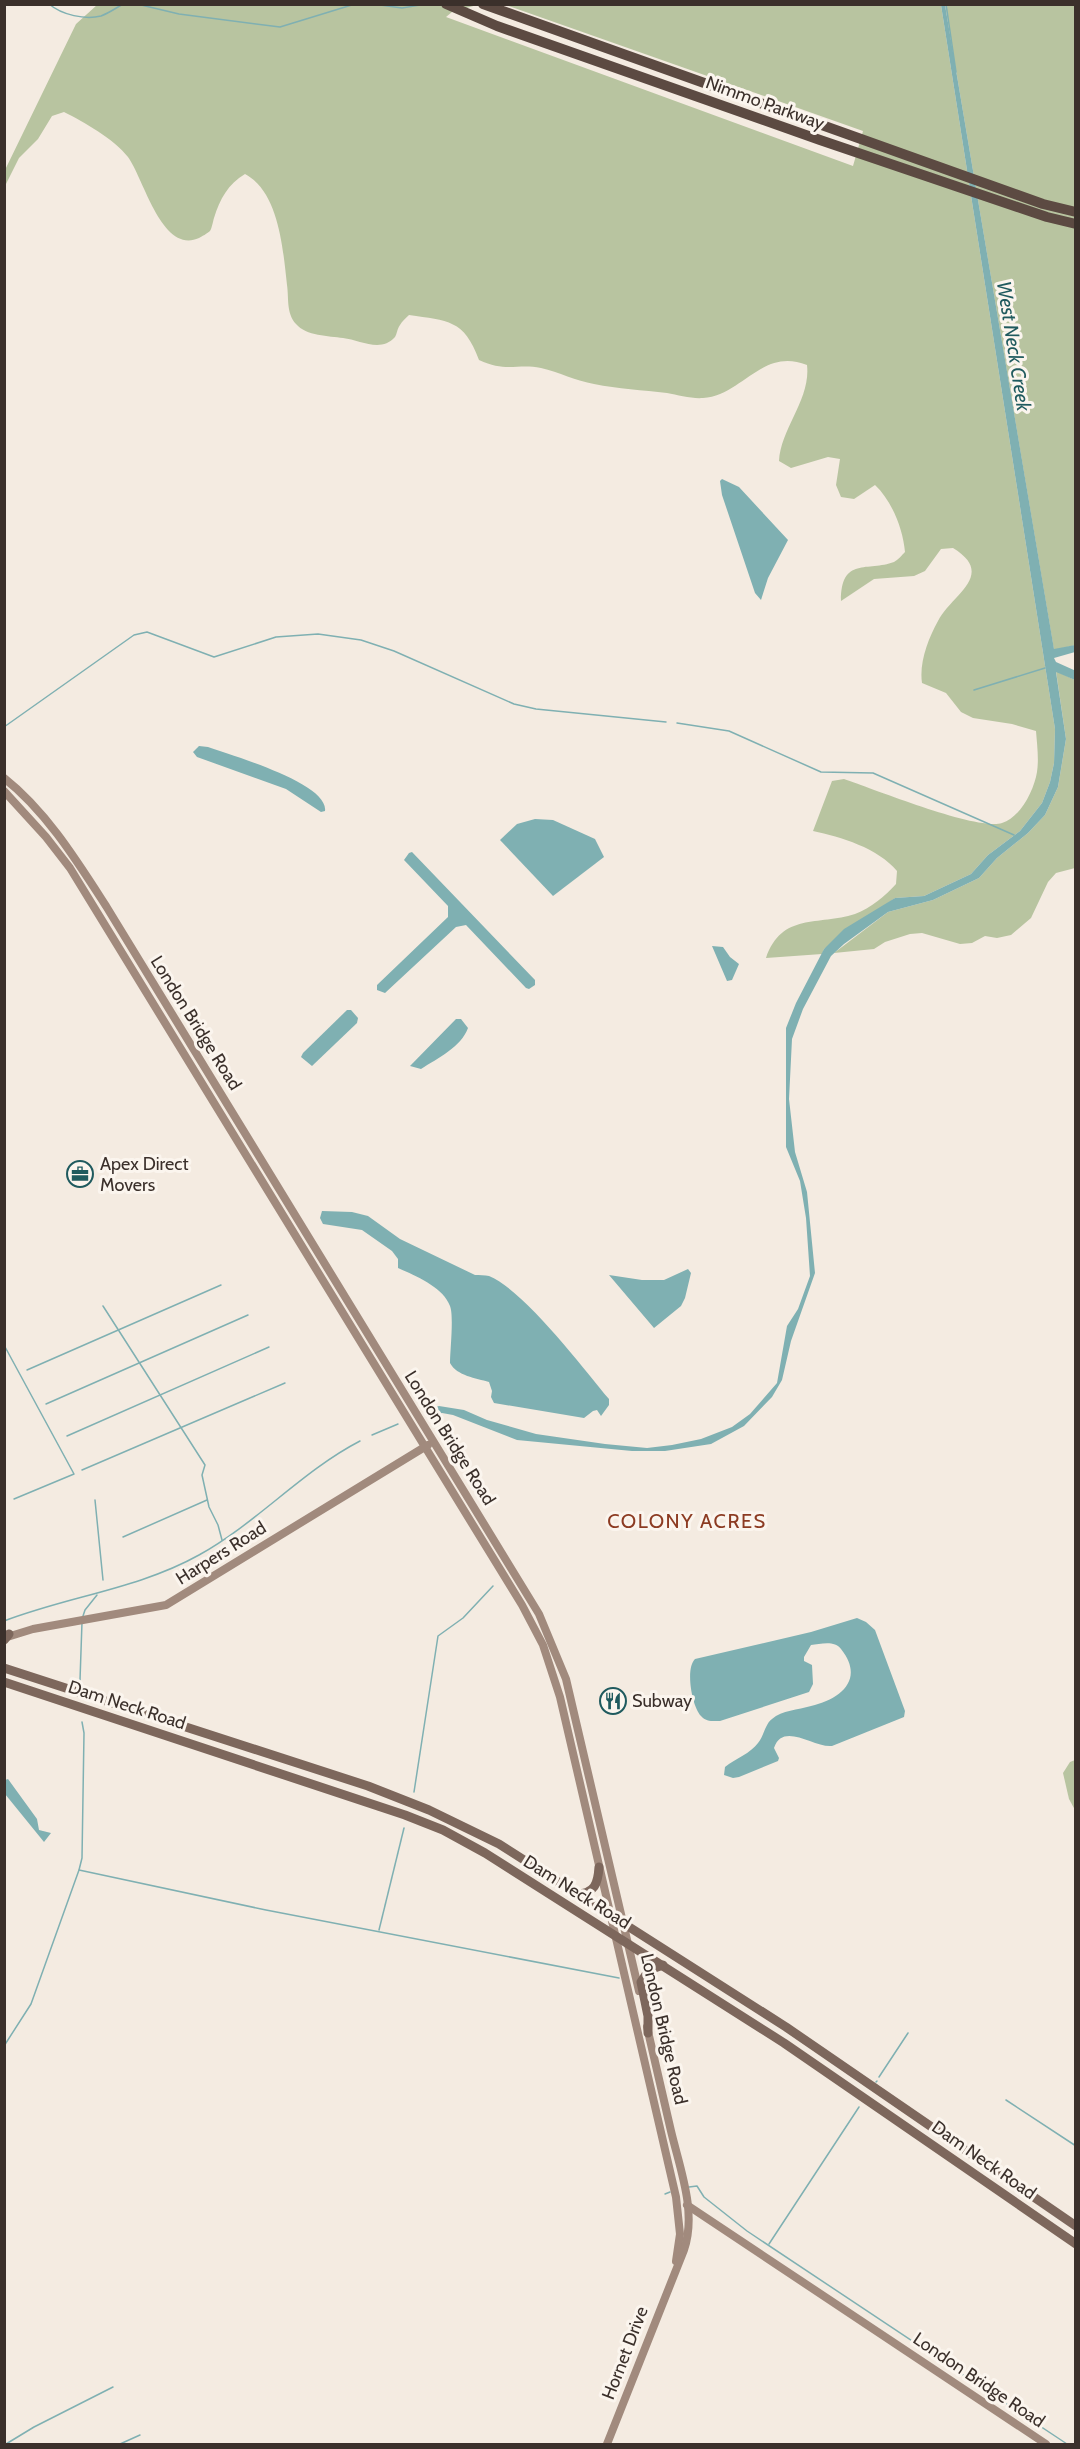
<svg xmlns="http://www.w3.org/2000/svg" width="1080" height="2449" font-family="Cabin,sans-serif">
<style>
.green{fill:#b8c4a0}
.water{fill:#7fb0b2}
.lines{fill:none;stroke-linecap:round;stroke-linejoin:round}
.stream{stroke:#7fb0b2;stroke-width:1.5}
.secondary{stroke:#a18a7d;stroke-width:8}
.primary{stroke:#7d675c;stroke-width:9}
.highway{stroke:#5c4a42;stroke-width:10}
.labels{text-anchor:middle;stroke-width:6;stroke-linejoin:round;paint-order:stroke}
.street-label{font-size:18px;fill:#3b302b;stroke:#fbf5ee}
.poi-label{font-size:18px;fill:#3b302b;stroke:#fbf5ee;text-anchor:start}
.water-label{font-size:20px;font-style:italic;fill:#1f5a5e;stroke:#fbf5ee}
.neighbourhood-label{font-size:20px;letter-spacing:1.5px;fill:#8c3b22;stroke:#fbf5ee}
</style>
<rect width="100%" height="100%" fill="#f4ebe1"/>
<g class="green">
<path d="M 97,5 L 477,5 L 452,12 L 446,17 L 853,166 L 863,131 L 506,5 L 941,5 L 1055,729 L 1054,763 L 1050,782 L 1042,803 L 1020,831 L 988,855 L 971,874 L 924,896 L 895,898 L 824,949 L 822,954 L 766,958 C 782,912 818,926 855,914 C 871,908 885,896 896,884 L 897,871 C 878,848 841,837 813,831 L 832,781 L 844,779 C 874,789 977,831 1002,823 C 1021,817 1034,790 1037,772 C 1039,759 1037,744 1036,731 L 1012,724 L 973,718 L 961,712 L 946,693 L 922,683 C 919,663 928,639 938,621 C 951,595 997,575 953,548 L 941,549 L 925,571 L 914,576 L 874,579 L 841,601 C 841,556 868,572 894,562 C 898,560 902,555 905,552 C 903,529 892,501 875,485 L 854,499 L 841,497 L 836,485 L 840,459 L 828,457 L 791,468 L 779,461 C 781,428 811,399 807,365 C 762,347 743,395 703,398 C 692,399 678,395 667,393 C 643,390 618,389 594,384 C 576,381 559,372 541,368 C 517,363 507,373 479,360 C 464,319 448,321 409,315 C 406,318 402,321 400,325 C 397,329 397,334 395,337 C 381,353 360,340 343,338 C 329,336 306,336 296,324 C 286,313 289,298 287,285 C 283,249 279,192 245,174 C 228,184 220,199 214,218 C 213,221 212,228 210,231 C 208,233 201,237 199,238 C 162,255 144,179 128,157 C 114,139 84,122 64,112 L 52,116 L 38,139 L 19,158 L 5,186 L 5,170 L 76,24 Z"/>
<path d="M 945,5 L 1075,5 L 1076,645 L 1054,650 Z"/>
<path d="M 1056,671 L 1075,680 L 1075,868 L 1056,873 L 1048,882 L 1031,918 L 1011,935 L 997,938 L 985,936 L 972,943 L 960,944 L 922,933 L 910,934 L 885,942 L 874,949 L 834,953 L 888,912 L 933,900 L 979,878 L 997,858 L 1028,833 L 1045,815 L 1058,787 L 1066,739 Z"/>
<path d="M 1075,1760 L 1075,1810 L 1069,1799 L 1063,1773 L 1070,1762 Z"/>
</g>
<g class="water">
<path d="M 941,5 L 945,5 L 1054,649 L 1075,645 L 1075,652 L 1054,658 L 1056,662 L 1076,671 L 1075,680 L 1056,672 L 1066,739 L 1058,787 L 1045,815 L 1028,833 L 997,858 L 979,878 L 933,900 L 888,912 L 844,944 L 831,956 L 803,1009 L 792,1039 L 789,1099 L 795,1152 L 807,1192 L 815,1273 L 791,1341 L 782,1380 L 772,1397 L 744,1426 L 711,1444 L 665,1451 L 632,1451 L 517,1440 L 453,1415 L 442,1413 L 429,1416 L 424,1410 L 439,1406 L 464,1410 L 487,1420 L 536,1434 L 605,1444 L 647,1448 L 672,1445 L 701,1439 L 732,1427 L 750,1414 L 777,1383 L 787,1326 L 798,1309 L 810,1276 L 806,1218 L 800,1181 L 786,1147 L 786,1028 L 796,1003 L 824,949 L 844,929 L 895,898 L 924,896 L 971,874 L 988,855 L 1020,831 L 1042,803 L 1050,782 L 1054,763 L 1055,729 Z"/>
<path d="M 722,479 L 739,487 L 788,540 L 768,578 L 761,600 L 755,593 L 722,495 L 720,481 Z"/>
<path d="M 199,746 L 208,747 C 230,755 329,783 325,811 L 321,812 L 286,789 L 197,757 L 193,752 Z"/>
<path d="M 535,819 L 553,820 L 595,839 L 604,857 L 553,896 L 500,840 L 517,824 Z"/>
<path d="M 412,852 L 535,980 L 535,985 L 529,989 L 526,988 L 466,925 L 456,927 L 385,993 L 377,990 L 377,985 L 448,917 L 448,906 L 404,860 L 409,853 Z"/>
<path d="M 712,946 L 723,947 L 730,957 L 739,964 L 732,980 L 727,981 Z"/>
<path d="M 347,1010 L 351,1010 L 358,1018 L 357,1023 L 312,1066 L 301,1057 L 303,1053 Z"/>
<path d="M 456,1019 L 461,1019 L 468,1028 C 461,1047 438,1058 421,1069 L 410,1066 Z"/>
<path d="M 322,1211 L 352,1212 L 368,1216 L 400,1239 L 475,1275 C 479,1275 485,1275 489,1276 C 524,1290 583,1368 609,1399 L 609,1405 L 601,1416 L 597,1410 L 593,1411 L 584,1418 L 494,1403 L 491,1397 L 492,1391 L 489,1382 C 476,1378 457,1376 450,1363 C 450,1351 454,1316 450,1306 C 443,1287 416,1276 398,1268 L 398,1259 L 392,1251 L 362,1230 L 323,1224 L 320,1218 Z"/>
<path d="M 688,1269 L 691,1273 L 685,1298 L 681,1306 L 654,1328 L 609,1275 L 642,1280 L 664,1280 Z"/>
<path d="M 857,1618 L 866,1622 L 875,1630 L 905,1711 L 904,1717 L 832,1746 C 814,1748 783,1721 774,1748 L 779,1758 L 778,1761 L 739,1777 L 733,1778 L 724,1775 L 725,1767 C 735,1759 751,1753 758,1743 C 764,1736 765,1724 772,1719 C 782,1710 798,1710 811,1706 C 841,1699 865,1679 841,1649 C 835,1640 820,1644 811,1645 L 804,1657 L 804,1661 L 812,1665 L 813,1684 L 809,1692 L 720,1721 C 713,1721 706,1722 701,1716 C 692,1706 685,1669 695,1659 L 811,1632 Z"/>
<path d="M 8,1779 L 37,1819 L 39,1830 L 51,1833 L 44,1842 L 5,1794 L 5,1780 Z"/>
</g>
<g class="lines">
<g class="stream">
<path d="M 49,4 C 62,15 85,20 101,16 C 109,13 116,8 123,4"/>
<path d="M 137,4 L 179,14 L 280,27 L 355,4"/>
<path d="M 373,4 L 402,8 L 426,4"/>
<path d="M 946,4 L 956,72"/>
<path d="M 974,690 L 1045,668"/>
<path d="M 677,723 L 729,731 L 821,772 L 873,773 L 1014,835"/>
<path d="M 4,727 L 134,635 L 147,632 L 214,657 L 276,637 L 318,634 L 361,640 L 394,651 L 514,704 L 536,709 L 666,722"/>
<path d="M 103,1306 L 205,1465 L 202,1475 L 209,1507 L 218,1525 L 222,1540"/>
<path d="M 4,1345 L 74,1474 L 14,1499"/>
<path d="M 27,1370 L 221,1285"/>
<path d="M 46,1404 L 248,1315"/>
<path d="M 372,1435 L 398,1424"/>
<path d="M 67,1436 L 269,1347"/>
<path d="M 82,1470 L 285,1383"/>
<path d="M 95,1500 L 103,1580"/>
<path d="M 123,1537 L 207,1500"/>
<path d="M 83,1616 L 85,1610 L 97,1595"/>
<path d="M 4,1621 C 69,1596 138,1589 199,1555 C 257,1523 302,1471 360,1441"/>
<path d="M 80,1680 L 82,1622"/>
<path d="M 414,1792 L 438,1636 L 463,1618 L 493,1586"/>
<path d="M 79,1870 L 266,1910 L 619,1978"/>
<path d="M 379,1930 L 404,1828"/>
<path d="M 4,2046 L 31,2004 L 79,1870 L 82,1858 L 84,1733 L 82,1722"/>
<path d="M 879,2077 L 908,2033"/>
<path d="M 876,2082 L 877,2081"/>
<path d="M 1006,2100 L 1076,2146"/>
<path d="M 689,2187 L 697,2186 L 704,2197 L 747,2231 L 1067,2444"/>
<path d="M 665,2194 L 670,2192"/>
<path d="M 769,2244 L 859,2107"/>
<path d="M 6,2444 L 34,2427 L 113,2387"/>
<path d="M 120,2444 L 140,2435"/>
</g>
<g class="secondary">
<path d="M 4,778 C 46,811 77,861 106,906 L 539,1614 L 566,1679 L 639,1991"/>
<path d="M 4,791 L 46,837 L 70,868 L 522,1605 L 543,1645 L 560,1697 L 676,2197 L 680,2234 L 676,2261"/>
<path d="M 4,1638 L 33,1629 L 166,1605 L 428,1445"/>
<path d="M 687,2205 L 1046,2444"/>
<path d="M 607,2444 L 684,2250 C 697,2212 680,2169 671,2131 C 663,2097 655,2062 647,2027"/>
</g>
<g class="primary">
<path d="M 4,1640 L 9,1634"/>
<path d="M 4,1668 L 368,1786 L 429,1810 L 499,1844 L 786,2027 L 1076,2226"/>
<path d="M 4,1682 L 405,1815 L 443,1830 L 485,1853 L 784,2043 L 1076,2244"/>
<path d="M 576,1894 C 595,1894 598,1883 599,1867"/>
<path d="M 648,2033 L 648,2016 L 641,1982 L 649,1970 L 663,1965"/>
</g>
<g class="highway">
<path d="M 446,4 L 497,26 L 820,140 L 1047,217 L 1076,224"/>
<path d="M 483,4 L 1043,204 L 1076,212"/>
</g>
</g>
<defs>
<symbol id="office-ring" viewBox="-11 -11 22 22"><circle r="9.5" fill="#fbf5ee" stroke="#1f5a5e" stroke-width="1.5"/><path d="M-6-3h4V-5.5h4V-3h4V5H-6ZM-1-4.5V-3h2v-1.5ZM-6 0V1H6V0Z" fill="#1f5a5e"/></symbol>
<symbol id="restaurant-ring" viewBox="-11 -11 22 22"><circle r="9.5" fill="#fbf5ee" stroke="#1f5a5e" stroke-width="1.5"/><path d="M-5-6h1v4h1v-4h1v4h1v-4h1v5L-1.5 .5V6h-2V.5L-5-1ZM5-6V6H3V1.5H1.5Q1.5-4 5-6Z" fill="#1f5a5e"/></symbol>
</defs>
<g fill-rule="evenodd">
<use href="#office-ring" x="65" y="1159" width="30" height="30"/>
<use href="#restaurant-ring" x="598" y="1686" width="30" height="30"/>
</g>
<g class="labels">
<g class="street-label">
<text transform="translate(765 103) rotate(20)" y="6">Nimmo Parkway</text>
<text transform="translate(196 1023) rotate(58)" y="6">London Bridge Road</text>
<text transform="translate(450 1438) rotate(58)" y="6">London Bridge Road</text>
<text transform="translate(221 1553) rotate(-32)" y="6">Harpers Road</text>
<text transform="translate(127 1705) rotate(18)" y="6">Dam Neck Road</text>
<text transform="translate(577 1892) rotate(32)" y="6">Dam Neck Road</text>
<text transform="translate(664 2029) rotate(77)" y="6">London Bridge Road</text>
<text transform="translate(984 2160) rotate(35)" y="6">Dam Neck Road</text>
<text transform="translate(625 2353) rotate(-69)" y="6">Hornet Drive</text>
<text transform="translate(979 2380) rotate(34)" y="6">London Bridge Road</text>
</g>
<g class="poi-label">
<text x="100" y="1170">Apex Direct<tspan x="100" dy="21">Movers</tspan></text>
<text x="632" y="1707">Subway</text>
</g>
<g class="water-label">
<text transform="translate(1014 346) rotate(81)" y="7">West Neck Creek</text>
</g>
<g class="neighbourhood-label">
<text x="687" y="1528">COLONY ACRES</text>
</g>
</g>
<rect width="1080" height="2449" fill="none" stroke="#3b302b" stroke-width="12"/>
</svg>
